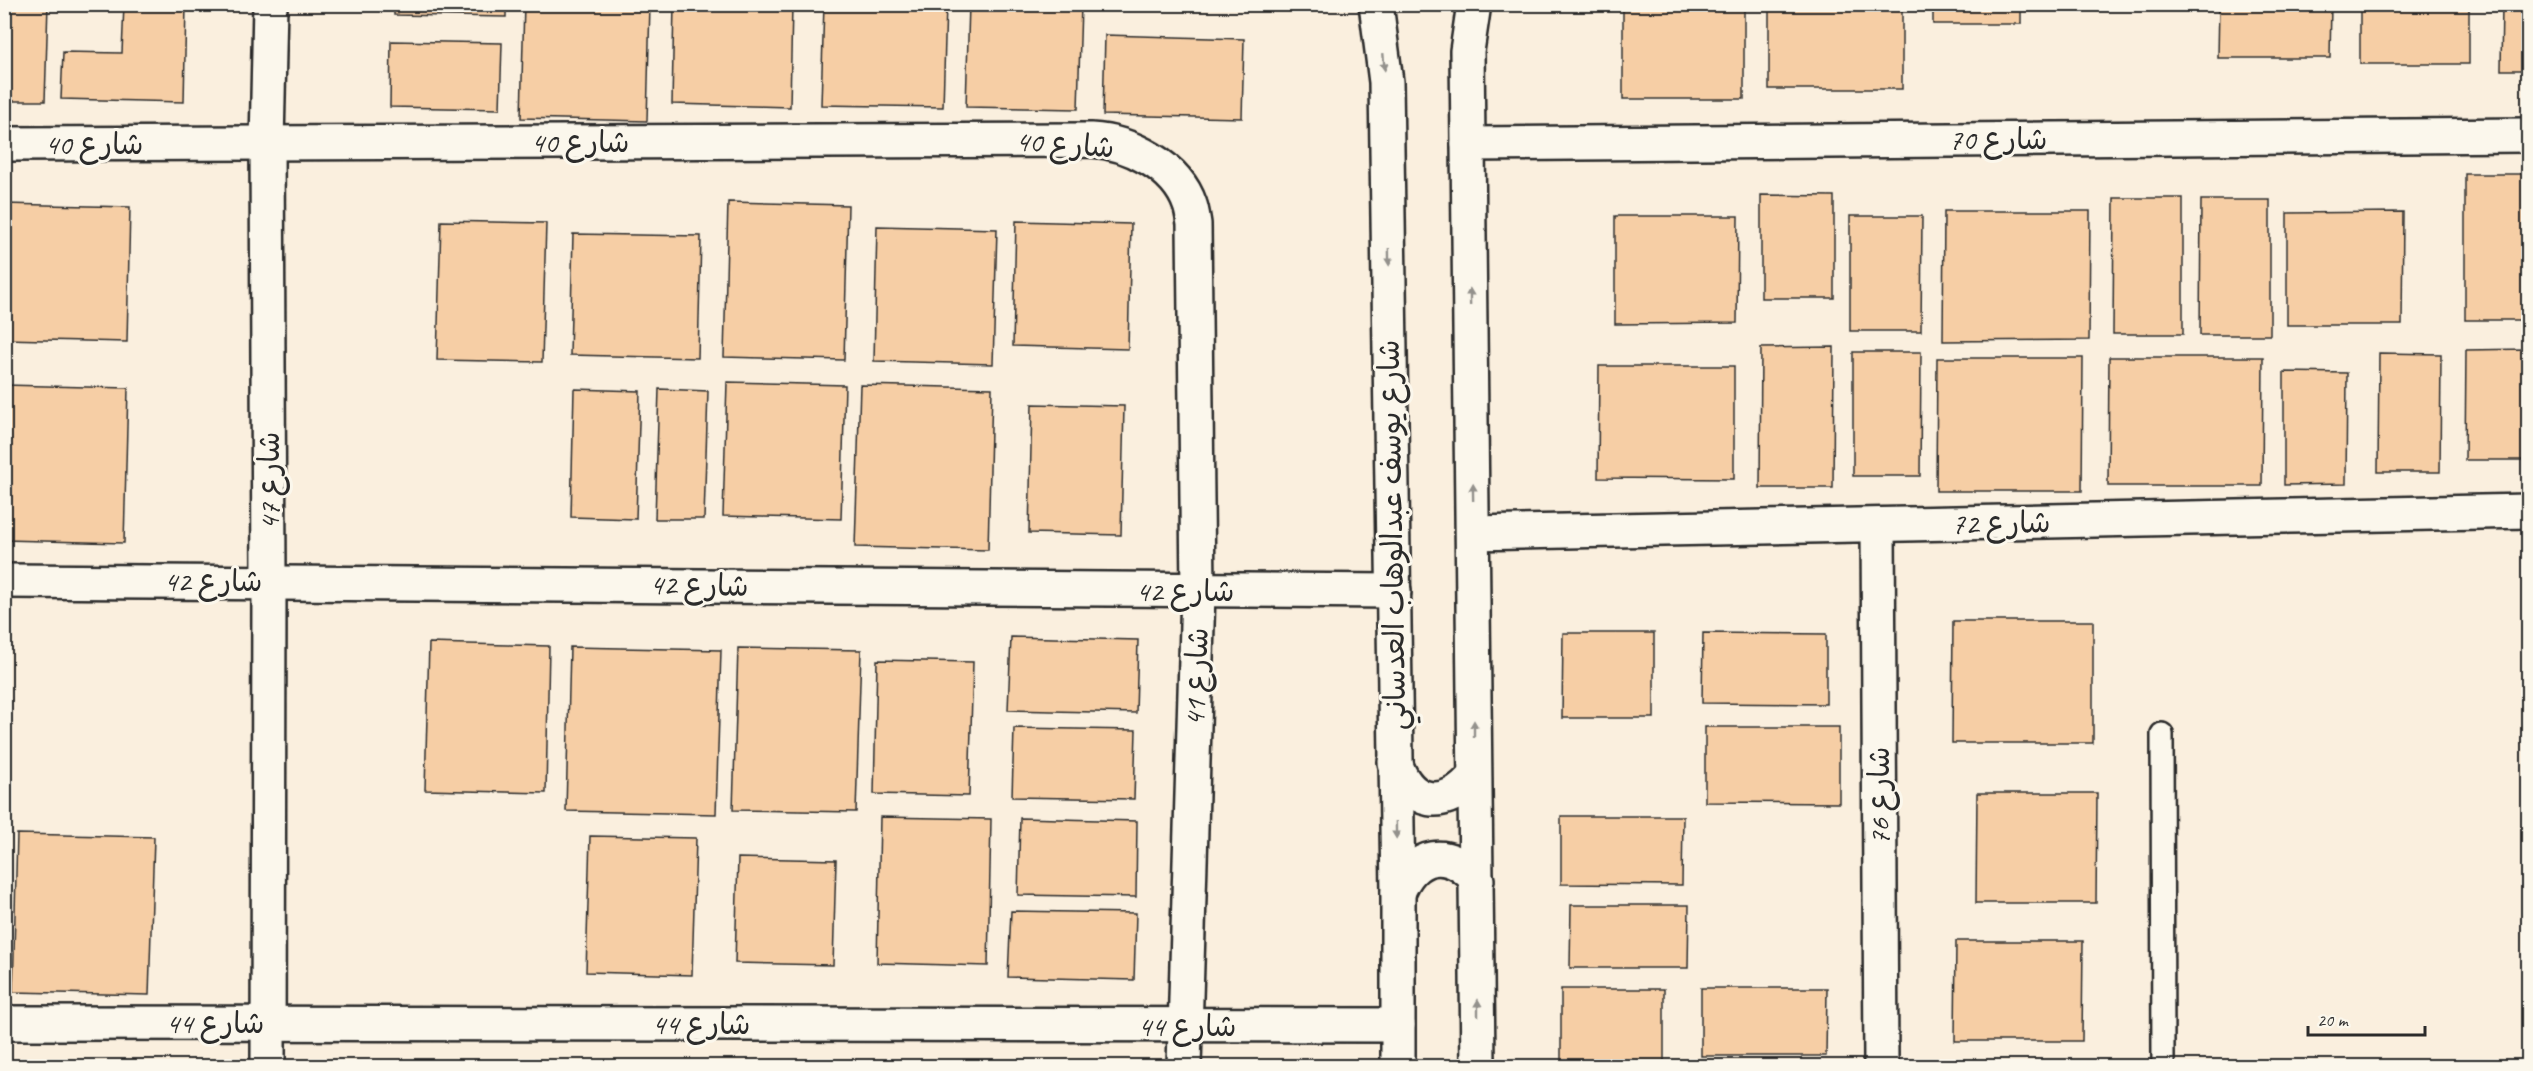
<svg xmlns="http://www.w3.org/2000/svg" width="2533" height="1071" font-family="Caveat,'Playpen Sans Arabic',sans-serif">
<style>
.building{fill:#f6cea5;stroke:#2b2b2b;stroke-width:1.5}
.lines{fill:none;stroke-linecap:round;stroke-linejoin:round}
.lane-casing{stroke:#2b2b2b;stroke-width:26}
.street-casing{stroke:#2b2b2b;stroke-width:38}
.secondary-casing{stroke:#2b2b2b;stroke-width:38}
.lane{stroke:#fbf7ec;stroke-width:21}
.street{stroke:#fbf7ec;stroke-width:33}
.secondary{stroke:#fbf7ec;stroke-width:33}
.oneway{fill:#93918c}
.labels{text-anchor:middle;stroke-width:6;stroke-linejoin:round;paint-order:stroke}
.street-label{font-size:30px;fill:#2b2b2b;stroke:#fbf7ec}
</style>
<rect width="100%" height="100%" fill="#faefde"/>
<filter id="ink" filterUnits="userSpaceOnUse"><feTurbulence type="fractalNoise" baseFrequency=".0167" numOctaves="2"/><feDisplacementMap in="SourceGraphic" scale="12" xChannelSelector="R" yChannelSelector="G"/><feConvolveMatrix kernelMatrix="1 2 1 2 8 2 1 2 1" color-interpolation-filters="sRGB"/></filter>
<g filter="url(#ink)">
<g class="building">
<path d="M 4,4 L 48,4 L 45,101 L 4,101 Z"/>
<path d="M 124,4 L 186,4 L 184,102 L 61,99 L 63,52 L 122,53 Z"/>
<path d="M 394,4 L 506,4 L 506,17 L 394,15 Z"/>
<path d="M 524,4 L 650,4 L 647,121 L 521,118 Z"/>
<path d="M 674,4 L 792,4 L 790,107 L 672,104 Z"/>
<path d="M 824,4 L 946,4 L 943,107 L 821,105 Z"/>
<path d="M 969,4 L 1081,4 L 1078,109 L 966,107 Z"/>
<rect x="1623" y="4" width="121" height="95"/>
<rect x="1769" y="4" width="133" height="85"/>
<rect x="1933" y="4" width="88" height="20"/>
<path d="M 2065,4 L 2192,4 L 2192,6 Z"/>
<path d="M 2219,4 L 2331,4 L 2330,58 L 2218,58 Z"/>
<rect x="2360" y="4" width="109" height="60"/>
<path d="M 2502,5 L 2528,5 L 2528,70 L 2501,70 Z"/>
<path d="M 1105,35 L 1244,39 L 1242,118 L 1103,115 Z"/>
<path d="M 391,41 L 502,43 L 500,109 L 390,107 Z"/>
<rect x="2465" y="174" width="63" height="146"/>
<path d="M 1761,195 L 1834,196 L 1834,298 L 1761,298 Z"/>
<path d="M 2114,198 L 2183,198 L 2183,334 L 2113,334 Z"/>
<path d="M 2201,200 L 2270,200 L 2270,335 L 2200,335 Z"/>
<path d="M 728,202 L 848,205 L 844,360 L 724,357 Z"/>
<path d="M 4,204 L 130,207 L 127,342 L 4,339 Z"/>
<path d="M 1944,211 L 2090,211 L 2089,340 L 1943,341 Z"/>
<path d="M 2403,212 L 2402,325 L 2287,325 L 2287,213 Z"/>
<path d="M 1615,216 L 1738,216 L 1737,323 L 1615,324 Z"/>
<path d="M 1850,216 L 1922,216 L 1921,331 L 1850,331 Z"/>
<path d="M 441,221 L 546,223 L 542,362 L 437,360 Z"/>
<path d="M 1016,221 L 1131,224 L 1128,349 L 1013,346 Z"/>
<path d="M 877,226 L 997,229 L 993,364 L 874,361 Z"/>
<path d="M 573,234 L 701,236 L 698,358 L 570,355 Z"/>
<path d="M 1834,347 L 1833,488 L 1760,488 L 1761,348 Z"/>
<path d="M 2528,349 L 2528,460 L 2465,460 L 2466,350 Z"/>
<path d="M 1853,352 L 1921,352 L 1920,476 L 1853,476 Z"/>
<path d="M 2379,353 L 2441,354 L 2440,472 L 2378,472 Z"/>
<path d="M 2109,357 L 2263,357 L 2262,486 L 2108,486 Z"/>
<path d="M 1937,358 L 2083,358 L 2082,491 L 1936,491 Z"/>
<path d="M 1599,366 L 1734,366 L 1734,479 L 1598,478 Z"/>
<path d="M 2284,372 L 2347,373 L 2346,484 L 2284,485 Z"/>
<path d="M 727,382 L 845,385 L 841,519 L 723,516 Z"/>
<path d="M 4,385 L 128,388 L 124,543 L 4,540 Z"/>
<path d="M 860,385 L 992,388 L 988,550 L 855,547 Z"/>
<path d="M 574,389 L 640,391 L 636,519 L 571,517 Z"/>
<path d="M 659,389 L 708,391 L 704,519 L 655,519 Z"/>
<path d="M 1032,404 L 1124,406 L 1121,535 L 1029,533 Z"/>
<path d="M 1953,621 L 2093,621 L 2093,743 L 1952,743 Z"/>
<path d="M 1563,633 L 1654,633 L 1654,718 L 1562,718 Z"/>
<path d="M 1703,633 L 1826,634 L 1826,704 L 1702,703 Z"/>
<path d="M 1011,637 L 1138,640 L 1136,713 L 1008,710 Z"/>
<path d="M 429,643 L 549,646 L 546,793 L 425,790 Z"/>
<path d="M 570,647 L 721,650 L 716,814 L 566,811 Z"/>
<path d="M 738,648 L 861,650 L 856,812 L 733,810 Z"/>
<path d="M 877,660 L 973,662 L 969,796 L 874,794 Z"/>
<path d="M 1705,727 L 1839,727 L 1839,803 L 1705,802 Z"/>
<path d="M 1014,728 L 1136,730 L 1134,799 L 1012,797 Z"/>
<path d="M 1977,793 L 2097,793 L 2096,903 L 1976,903 Z"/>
<path d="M 1561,816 L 1683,816 L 1682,885 L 1561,884 Z"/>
<path d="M 880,817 L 991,819 L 988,966 L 877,963 Z"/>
<path d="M 1020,818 L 1137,821 L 1136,897 L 1018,895 Z"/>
<path d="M 17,834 L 154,837 L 149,995 L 13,992 Z"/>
<path d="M 590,836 L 696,838 L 692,975 L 586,972 Z"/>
<path d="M 738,858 L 836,860 L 833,965 L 735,963 Z"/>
<path d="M 1571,905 L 1689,905 L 1688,968 L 1570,968 Z"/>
<path d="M 1011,911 L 1136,913 L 1134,980 L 1008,977 Z"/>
<path d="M 1956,941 L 2083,941 L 2082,1041 L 1955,1041 Z"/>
<path d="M 1701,988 L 1827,988 L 1826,1056 L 1701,1056 Z"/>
<rect x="1561" y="989" width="103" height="73"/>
</g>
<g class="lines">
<defs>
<path id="lane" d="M 2162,734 L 2163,1066"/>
<g id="street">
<path d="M 4,144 L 1091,140 C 1129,142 1177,166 1190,205 C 1192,210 1193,218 1194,224 L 1198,591 L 1184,1066"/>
<path d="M 1468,144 L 2528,135"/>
<path d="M 1878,526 L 1881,1066"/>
<path d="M 1473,533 L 2528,511"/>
<path d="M 4,581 C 468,580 930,592 1394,591"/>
<path d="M 4,1023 L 1398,1025"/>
<path d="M 268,1066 L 269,580 L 267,144 L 270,4"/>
</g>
<g id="secondary">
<path d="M 1376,4 L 1386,82 L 1398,893 L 1398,1066"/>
<path d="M 1474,4 L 1467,51 L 1478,1066"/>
<path d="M 1395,762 C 1409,806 1446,811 1474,776"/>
<path d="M 1398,893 C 1414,852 1449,847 1477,880"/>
</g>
</defs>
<use href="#lane" class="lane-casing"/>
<use href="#street" class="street-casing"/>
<use href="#secondary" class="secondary-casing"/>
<use href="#lane" class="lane"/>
<use href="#street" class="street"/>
<use href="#secondary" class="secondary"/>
</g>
<defs><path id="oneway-solid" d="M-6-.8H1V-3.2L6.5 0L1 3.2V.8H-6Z" transform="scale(1.5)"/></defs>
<g class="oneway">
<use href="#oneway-solid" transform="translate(1384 62) rotate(85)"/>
<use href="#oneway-solid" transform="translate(1389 257) rotate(89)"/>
<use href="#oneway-solid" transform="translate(1470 297) rotate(-91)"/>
<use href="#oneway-solid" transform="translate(1473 492) rotate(-91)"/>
<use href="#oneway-solid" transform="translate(1474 729) rotate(-90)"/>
<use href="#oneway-solid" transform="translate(1396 830) rotate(89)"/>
<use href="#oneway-solid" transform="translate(1478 1008) rotate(-90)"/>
</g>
</g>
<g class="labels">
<g class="street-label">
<text x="1998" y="149">شارع 70</text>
<text x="580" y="152">شارع 40</text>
<text x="94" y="154">شارع 40</text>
<text transform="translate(1065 144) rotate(4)" y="10">شارع 40</text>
<text transform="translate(269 481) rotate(-90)" y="10">شارع 47</text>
<text transform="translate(2001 523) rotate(-1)" y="10">شارع 72</text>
<text transform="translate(1392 535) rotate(-91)" y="10">شارع يوسف عبدالوهاب العدساني</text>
<text x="213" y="591">شارع 42</text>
<text transform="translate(699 585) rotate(1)" y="10">شارع 42</text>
<text x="1185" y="601">شارع 42</text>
<text transform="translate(1196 677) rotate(-88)" y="10">شارع 41</text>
<text transform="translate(1879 796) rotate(-90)" y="10">شارع 76</text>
<text x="215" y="1033">شارع 44</text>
<text x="701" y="1034">شارع 44</text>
<text x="1187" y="1036">شارع 44</text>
</g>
</g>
<rect width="2533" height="1071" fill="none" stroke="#fbf7ec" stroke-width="24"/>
<rect x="12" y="12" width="2509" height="1047" fill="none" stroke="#2b2b2b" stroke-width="2" filter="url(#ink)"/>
<path d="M2308 1026v9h117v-9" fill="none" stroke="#2b2b2b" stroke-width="3"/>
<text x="2317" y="1026" font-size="18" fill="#2b2b2b" stroke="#fbf7ec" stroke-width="4.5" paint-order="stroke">20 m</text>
</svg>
